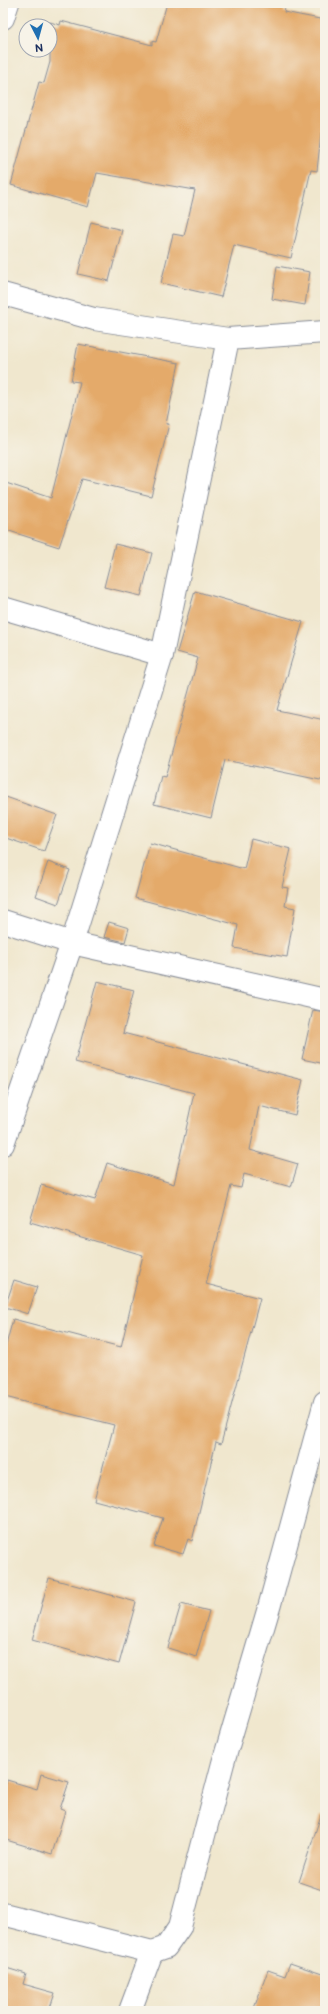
<svg xmlns="http://www.w3.org/2000/svg" width="328" height="2014" font-family="'Balsamiq Sans',sans-serif">
<style>
.building{fill:#e4aa6b}
.lines{fill:none;stroke-linecap:round;stroke-linejoin:round}
.street-casing{stroke:#868b96;stroke-width:24}
.street{stroke:#fff;stroke-width:22}
</style>
<rect width="100%" height="100%" fill="#f7f3e8"/>
<filter id="ink" filterUnits="userSpaceOnUse"><feTurbulence type="fractalNoise" baseFrequency=".025" numOctaves="2"/><feDisplacementMap in="SourceGraphic" scale="8" xChannelSelector="R" yChannelSelector="G"/><feConvolveMatrix kernelMatrix="1 2 1 2 8 2 1 2 1" color-interpolation-filters="sRGB"/></filter>
<filter id="wash" filterUnits="userSpaceOnUse"><feTurbulence type="fractalNoise" baseFrequency=".012" numOctaves="4" result="noise"/><feDisplacementMap in="SourceGraphic" scale="16" xChannelSelector="R" yChannelSelector="G"/><feGaussianBlur stdDeviation="0.9" result="paint"/><feColorMatrix in="noise" values="0 0 0 0 0 0 0 0 0 0 0 0 0 0 0 0 0 1.4 0 .05"/><feComposite in="paint" operator="in"/></filter>
<g filter="url(#wash)">
<rect width="100%" height="100%" fill="#f0e7ce"/>
<g id="blocks">
<g class="building">
<path d="M 167,3 L 286,3 L 284,12 L 325,20 L 325,134 L 321,134 L 317,171 L 311,170 L 291,258 L 234,245 L 221,297 L 161,283 L 173,234 L 184,236 L 195,190 L 97,173 L 88,207 L 11,185 L 39,82 L 44,83 L 50,62 L 50,22 L 60,25 L 61,21 L 152,45 L 152,41 L 156,42 Z"/>
<path d="M 91,222 L 122,230 L 109,281 L 78,274 Z"/>
<path d="M 277,266 L 310,272 L 305,305 L 272,299 Z"/>
<path d="M 78,344 L 179,363 L 166,424 L 169,424 L 151,496 L 82,479 L 59,547 L 3,529 L 3,482 L 51,498 L 80,382 L 71,381 Z"/>
<path d="M 115,544 L 152,553 L 141,596 L 104,587 Z"/>
<path d="M 195,591 L 303,622 L 277,710 L 325,720 L 325,781 L 225,760 L 211,818 L 154,804 L 161,776 L 165,777 L 198,658 L 177,652 Z"/>
<path d="M 3,796 L 57,815 L 44,851 L 3,837 Z"/>
<path d="M 251,839 L 291,849 L 282,887 L 288,888 L 285,906 L 295,908 L 287,957 L 234,948 L 238,925 L 135,898 L 150,843 L 244,869 Z"/>
<path d="M 48,862 L 70,870 L 58,904 L 36,896 Z"/>
<path d="M 109,922 L 129,928 L 125,942 L 104,937 Z"/>
<path d="M 97,981 L 134,990 L 123,1033 L 303,1080 L 295,1115 L 259,1106 L 250,1150 L 298,1164 L 291,1187 L 244,1174 L 241,1188 L 231,1186 L 206,1284 L 260,1298 L 221,1444 L 216,1442 L 192,1541 L 188,1539 L 183,1554 L 154,1546 L 163,1518 L 94,1500 L 114,1425 L 5,1397 L 9,1381 L 3,1380 L 3,1356 L 13,1319 L 121,1347 L 143,1255 L 30,1222 L 41,1185 L 95,1200 L 107,1163 L 174,1184 L 194,1093 L 75,1062 Z"/>
<path d="M 313,1010 L 325,1012 L 325,1064 L 302,1059 Z"/>
<path d="M 14,1280 L 37,1287 L 28,1314 L 5,1307 Z"/>
<path d="M 49,1578 L 136,1602 L 119,1664 L 32,1640 Z"/>
<path d="M 181,1604 L 209,1611 L 196,1657 L 168,1648 Z"/>
<path d="M 41,1774 L 69,1782 L 60,1809 L 65,1811 L 52,1854 L 3,1839 L 3,1794 L 7,1780 L 37,1789 Z"/>
<path d="M 321,1815 L 325,1816 L 325,1891 L 299,1882 Z"/>
<path d="M 290,1963 L 325,1975 L 325,2011 L 253,2011 L 268,1970 L 285,1976 Z"/>
<path d="M 3,1967 L 26,1974 L 23,1984 L 55,1993 L 49,2011 L 3,2011 Z"/>
</g>
</g>
</g>
<g filter="url(#ink)">
<use href="#blocks" fill-opacity="0" stroke="#868b96" stroke-width="1"/>
<g class="lines">
<defs>
<g id="street">
<path d="M 3,18 L 8,3"/>
<path d="M 3,294 L 94,319 L 228,339 L 325,332"/>
<path d="M 3,608 L 162,655"/>
<path d="M 3,921 L 72,943 L 325,1000"/>
<path d="M 3,1144 L 72,943 L 162,655 L 228,339"/>
<path d="M 3,1914 L 152,1952 L 166,1947 L 180,1927 L 223,1763 L 270,1604 L 325,1402"/>
<path d="M 130,2011 L 152,1952"/>
</g>
</defs>
<use href="#street" class="street-casing"/>
<use href="#street" class="street"/>
</g>
</g>
<rect width="328" height="2014" fill="none" stroke="#f7f3e8" stroke-width="16"/>
<g transform="translate(38 38) rotate(174)"><circle r="19" fill="#f7f3e8" stroke="#9fa5b1"/>
<path d="M0-3L7 15L0 10L-7 15Z" fill="#1f6fb2"/>
<text y="-6" font-size="11" font-weight="bold" text-anchor="middle" fill="#1b2f5e">N</text>
</g>
</svg>
